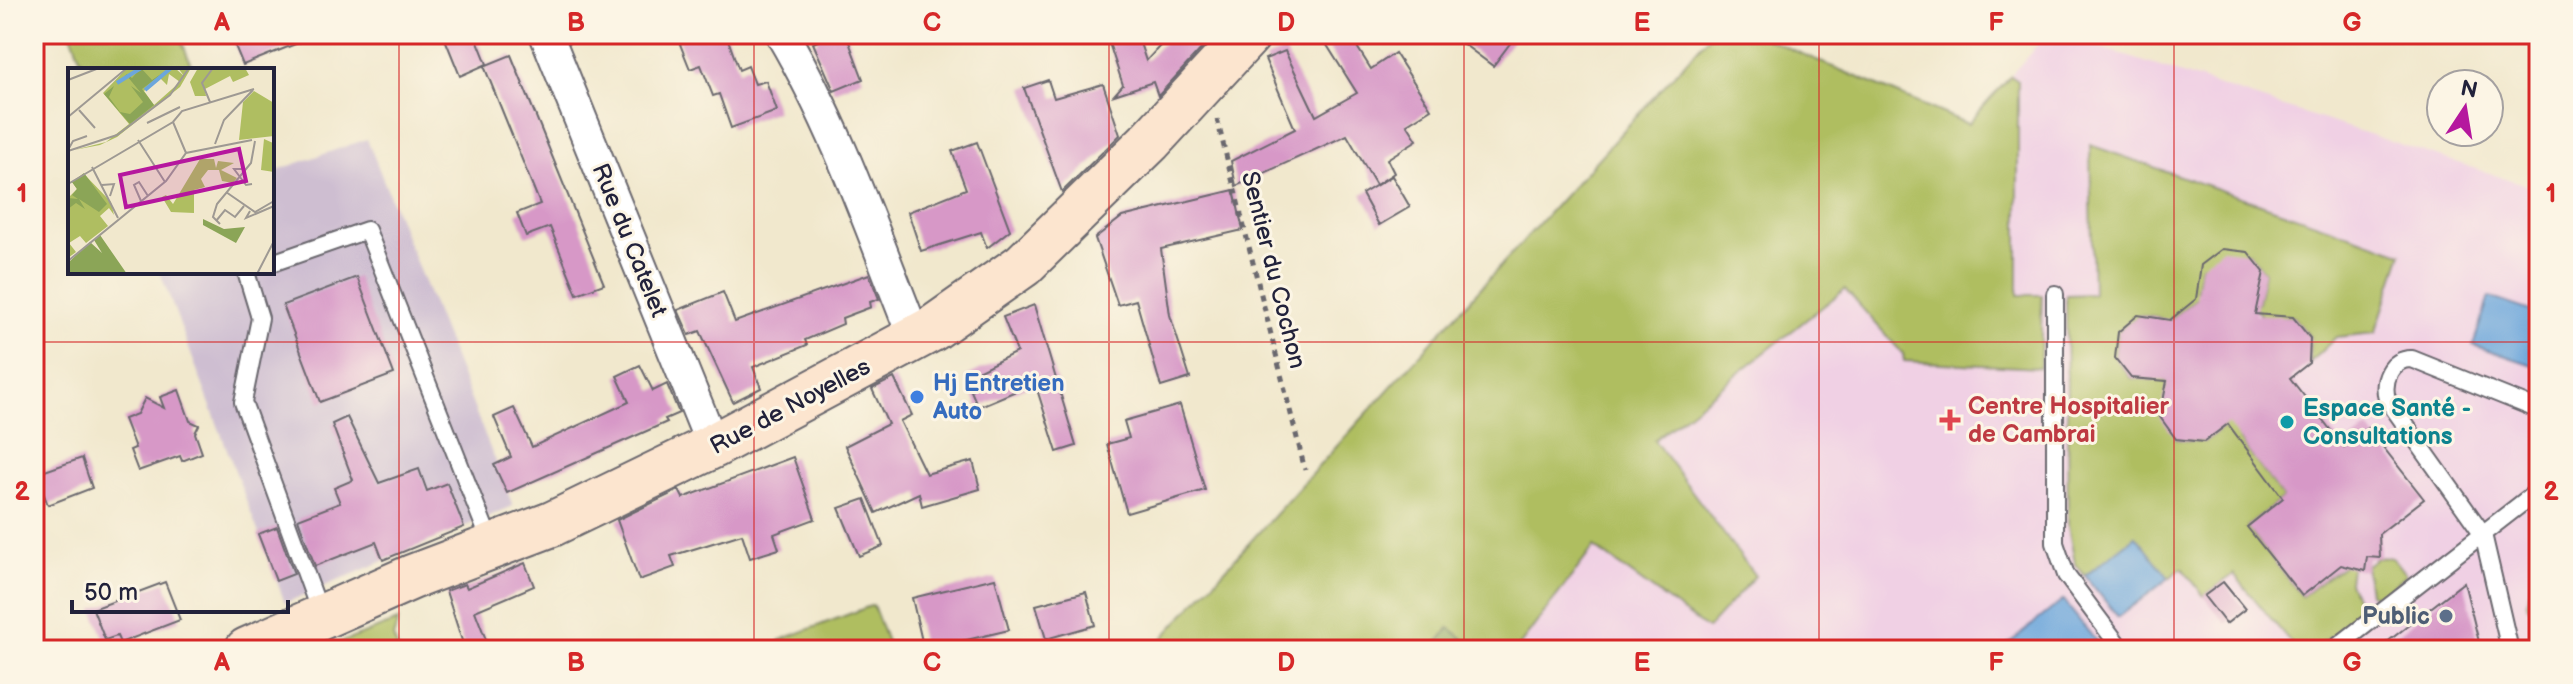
<svg xmlns="http://www.w3.org/2000/svg" width="2573" height="684" font-family="'Balsamiq Sans',sans-serif">
<style>
.built{fill:#f0d0e4}
.industrial{fill:#cebed1}
.green{fill:#afbe61;stroke:#68704e;stroke-width:2}
.forest{fill:#8ba557;stroke:#566449;stroke-width:2}
.water{fill:#6ca6dc;stroke:#47648c;stroke-width:2}
.building{fill:#d798c7}
.lines{fill:none;stroke-linecap:round;stroke-linejoin:round}
.lane-casing{stroke:#6a676e;stroke-width:20}
.street-casing{stroke:#6a676e;stroke-width:36}
.secondary-casing{stroke:#6a676e;stroke-width:48}
.path{stroke:#6a676e;stroke-width:5;stroke-dasharray:6 6;stroke-linecap:butt}
.lane{stroke:#fff;stroke-width:16}
.street{stroke:#fff;stroke-width:32}
.secondary{stroke:#fce5cf;stroke-width:44}
.grid{fill:none;stroke:#d62828;stroke-width:2;stroke-opacity:0.55}
.shop-dot{fill:#3f7fe0;stroke:#fcf5e5;stroke-width:3}
.health-dot{fill:#e0444e;stroke:#fcf5e5;stroke-width:3}
.culture-dot{fill:#0f9aa8;stroke:#fcf5e5;stroke-width:3}
.service-dot{fill:#5c6f8a;stroke:#fcf5e5;stroke-width:3}
.labels{text-anchor:middle;stroke-width:6;stroke-linejoin:round;paint-order:stroke}
.street-label{font-size:24px;fill:#22223b;stroke:#fcf5e5}
.shop-label{font-size:24px;font-weight:bold;fill:#366cbe;stroke:#fcf5e5;text-anchor:start}
.health-label{font-size:24px;font-weight:bold;fill:#be3a42;stroke:#fcf5e5;text-anchor:start}
.culture-label{font-size:24px;font-weight:bold;fill:#0d838f;stroke:#fcf5e5;text-anchor:start}
.service-label{font-size:24px;font-weight:bold;fill:#4e5e75;stroke:#fcf5e5;text-anchor:end}
.inset-river{fill:none;stroke:#6ca6dc;stroke-width:4}
.inset-road{fill:none;stroke:#9e9993;stroke-width:2}
.view{fill:#b5179e;fill-opacity:0.15;stroke:#b5179e;stroke-width:4}
.inset-edge{fill:none;stroke:#22223b;stroke-width:4}
.neatline{fill:none;stroke:#d62828;stroke-width:3}
.grid-label{font-size:26px;text-anchor:middle;font-weight:bold;fill:#d62828}
</style>
<rect width="100%" height="100%" fill="#fcf5e5"/>
<filter id="ink" filterUnits="userSpaceOnUse"><feTurbulence type="fractalNoise" baseFrequency=".0125" numOctaves="2"/><feDisplacementMap in="SourceGraphic" scale="16" xChannelSelector="R" yChannelSelector="G"/><feConvolveMatrix kernelMatrix="1 2 1 2 8 2 1 2 1" color-interpolation-filters="sRGB"/></filter>
<filter id="wash" filterUnits="userSpaceOnUse"><feTurbulence type="fractalNoise" baseFrequency=".006" numOctaves="4" result="noise"/><feDisplacementMap in="SourceGraphic" scale="32" xChannelSelector="R" yChannelSelector="G"/><feGaussianBlur stdDeviation="1.8" result="paint"/><feColorMatrix in="noise" values="0 0 0 0 0 0 0 0 0 0 0 0 0 0 0 0 0 1.4 0 .05"/><feComposite in="paint" operator="in"/></filter>
<g filter="url(#wash)">
<rect width="100%" height="100%" fill="#f1e8cd"/>
<path class="built" d="M 1711,34 L 1755,34 L 1968,124 L 2047,34 L 2058,34 L 2539,189 L 2539,650 L 1152,650 Z"/>
<path class="industrial" d="M 367,139 L 513,506 L 285,603 L 160,272 L 272,272 L 272,172 Z"/>
<g class="green">
<path d="M 71,34 L 179,34 L 193,70 L 85,70 Z"/>
<path d="M 1711,34 L 1755,34 L 1968,124 L 2011,76 L 2018,81 L 2018,295 L 2042,295 L 2040,368 L 1904,361 L 1903,354 L 1845,289 L 1654,440 L 1755,576 L 1707,629 L 1594,547 L 1516,650 L 1478,650 L 1449,628 L 1432,650 L 1152,650 Z"/>
<path d="M 2090,145 L 2402,253 L 2375,333 L 2336,337 L 2309,363 L 2310,337 L 2293,317 L 2262,317 L 2254,306 L 2258,303 L 2264,272 L 2248,252 L 2201,265 L 2197,290 L 2201,295 L 2166,323 L 2163,319 L 2139,315 L 2118,332 L 2115,358 L 2131,378 L 2157,380 L 2162,377 L 2170,388 L 2176,439 L 2204,442 L 2224,427 L 2221,415 L 2235,404 L 2239,439 L 2283,498 L 2247,527 L 2302,596 L 2352,559 L 2349,582 L 2361,612 L 2313,650 L 2297,650 L 2234,574 L 2204,596 L 2182,568 L 2169,578 L 2136,536 L 2085,576 L 2075,563 L 2068,527 L 2066,295 L 2093,294 Z"/>
<path d="M 2539,547 L 2539,621 L 2527,603 Z"/>
<path d="M 2392,557 L 2406,575 L 2378,598 L 2369,593 L 2365,566 L 2376,558 Z"/>
<path d="M 873,605 L 890,650 L 783,650 L 780,640 Z"/>
<path d="M 398,621 L 393,637 L 398,650 L 332,650 L 331,646 Z"/>
</g>
<path class="forest" d="M 1449,628 L 1478,650 L 1432,650 Z"/>
<g class="water">
<path d="M 2489,297 L 2539,314 L 2539,367 L 2473,345 Z"/>
<path d="M 2136,536 L 2169,578 L 2118,617 L 2085,576 Z"/>
<path d="M 2063,600 L 2100,646 L 2095,650 L 2001,650 Z"/>
</g>
<g id="blocks">
<g class="building">
<path d="M 230,34 L 318,34 L 318,35 L 243,65 Z"/>
<path d="M 443,34 L 475,34 L 487,64 L 460,76 Z"/>
<path d="M 676,34 L 726,34 L 739,70 L 748,66 L 755,84 L 766,81 L 777,111 L 731,128 L 719,94 L 713,96 L 701,65 L 690,69 Z"/>
<path d="M 815,34 L 846,34 L 863,79 L 834,91 L 813,43 L 818,41 Z"/>
<path d="M 1106,34 L 1137,34 L 1146,61 L 1171,34 L 1215,34 L 1158,96 L 1153,82 L 1114,95 L 1123,85 Z"/>
<path d="M 1320,34 L 1349,34 L 1371,69 L 1395,53 L 1431,109 L 1407,124 L 1417,140 L 1387,159 L 1394,173 L 1376,185 L 1347,135 L 1236,186 L 1231,161 L 1295,129 L 1265,59 L 1285,51 L 1316,116 L 1357,93 Z"/>
<path d="M 1450,34 L 1517,34 L 1493,66 Z"/>
<path d="M 511,55 L 604,284 L 577,294 L 550,227 L 526,236 L 517,213 L 540,204 L 484,66 Z"/>
<path d="M 1048,80 L 1054,98 L 1103,84 L 1120,135 L 1062,192 L 1024,88 Z"/>
<path d="M 977,142 L 1010,230 L 987,248 L 981,232 L 921,251 L 908,212 L 966,189 L 952,151 Z"/>
<path d="M 1392,176 L 1410,207 L 1379,225 L 1362,194 Z"/>
<path d="M 1234,190 L 1243,230 L 1161,249 L 1170,315 L 1190,378 L 1161,387 L 1136,300 L 1118,305 L 1095,238 L 1122,217 Z"/>
<path d="M 2222,249 L 2248,252 L 2264,272 L 2255,314 L 2293,317 L 2310,338 L 2309,363 L 2290,378 L 2344,447 L 2368,428 L 2424,499 L 2379,534 L 2380,558 L 2367,557 L 2365,571 L 2341,565 L 2302,596 L 2247,527 L 2283,498 L 2228,424 L 2204,442 L 2176,439 L 2160,417 L 2167,381 L 2131,378 L 2115,358 L 2118,332 L 2138,315 L 2170,320 L 2196,299 L 2201,265 Z"/>
<path d="M 869,274 L 879,299 L 870,302 L 871,307 L 842,318 L 843,324 L 805,340 L 807,345 L 753,367 L 761,388 L 733,402 L 700,331 L 689,335 L 678,310 L 723,292 L 735,322 Z"/>
<path d="M 357,277 L 394,374 L 320,402 L 283,305 Z"/>
<path d="M 1034,305 L 1076,446 L 1057,452 L 1035,383 L 978,407 L 965,377 L 1017,352 L 1003,317 Z"/>
<path d="M 640,365 L 653,391 L 667,384 L 679,413 L 665,419 L 667,422 L 507,493 L 494,465 L 511,457 L 494,417 L 514,408 L 532,447 L 629,402 L 617,376 Z"/>
<path d="M 894,378 L 912,415 L 900,421 L 926,474 L 973,461 L 980,489 L 922,506 L 919,493 L 876,513 L 845,446 L 888,424 L 872,389 Z"/>
<path d="M 179,390 L 190,421 L 199,425 L 195,433 L 202,453 L 182,461 L 180,456 L 138,471 L 130,450 L 135,448 L 124,419 L 137,414 L 145,398 L 164,408 L 160,397 Z"/>
<path d="M 1180,405 L 1205,490 L 1127,513 L 1107,444 L 1129,438 L 1124,421 Z"/>
<path d="M 347,417 L 379,483 L 419,469 L 427,491 L 447,483 L 464,527 L 383,560 L 376,542 L 315,566 L 298,519 L 340,503 L 334,488 L 353,480 L 332,424 Z"/>
<path d="M 793,457 L 815,519 L 774,534 L 779,549 L 750,558 L 742,534 L 671,556 L 675,567 L 639,580 L 617,520 L 679,490 L 683,498 Z"/>
<path d="M 82,458 L 92,488 L 48,505 L 36,474 Z"/>
<path d="M 865,499 L 883,546 L 859,556 L 839,508 Z"/>
<path d="M 277,527 L 294,574 L 276,581 L 258,534 Z"/>
<path d="M 525,563 L 534,586 L 475,611 L 490,650 L 465,650 L 446,591 L 465,584 L 467,588 Z"/>
<path d="M 995,578 L 1009,630 L 924,650 L 912,598 Z"/>
<path d="M 165,582 L 180,620 L 120,643 L 117,636 L 105,640 L 93,609 Z"/>
<path d="M 2223,582 L 2245,609 L 2226,624 L 2204,596 Z"/>
<path d="M 2464,582 L 2481,650 L 2377,650 Z"/>
<path d="M 1086,592 L 1095,625 L 1046,639 L 1036,605 Z"/>
</g>
</g>
</g>
<g filter="url(#ink)">
<use href="#blocks" fill-opacity="0" stroke="#6a676e" stroke-width="2"/>
<g class="lines">
<defs>
<g id="lane">
<path d="M 272,263 L 367,230 L 492,546"/>
<path d="M 246,272 L 260,318 L 243,402 L 321,615"/>
<path d="M 2055,294 L 2055,543 L 2066,575 L 2122,650"/>
<path d="M 2333,650 L 2539,490"/>
<path d="M 2510,650 L 2483,534 L 2387,399 C 2382,381 2391,358 2412,359 L 2539,410"/>
</g>
<g id="street">
<path d="M 546,34 L 713,446"/>
<path d="M 782,34 C 838,129 874,236 915,339"/>
</g>
<path id="secondary" d="M 247,650 L 412,577 L 552,524 L 713,446 L 932,329 L 1023,265 L 1150,141 L 1249,34"/>
</defs>
<use href="#lane" class="lane-casing"/>
<use href="#street" class="street-casing"/>
<use href="#secondary" class="secondary-casing"/>
<path class="path" d="M 1217,119 L 1305,470"/>
<use href="#lane" class="lane"/>
<use href="#street" class="street"/>
<use href="#secondary" class="secondary"/>
</g>
</g>
<path class="grid" d="M 399,34 L 399,650M 754,34 L 754,650M 1109,34 L 1109,650M 1464,34 L 1464,650M 1819,34 L 1819,650M 2174,34 L 2174,650M 34,342 L 2539,342"/>
<circle class="shop-dot" cx="917" cy="397" r="8"/>
<path class="health-dot" d="M1946 408h8v8h8v8h-8v8h-8v-8h-8v-8h8z"/>
<circle class="culture-dot" cx="2287" cy="422" r="8"/>
<circle class="service-dot" cx="2446" cy="616" r="8"/>
<g class="labels">
<g class="street-label">
<text transform="translate(630 240) rotate(68)" y="8">Rue du Catelet</text>
<text transform="translate(1274 270) rotate(76)" y="8">Sentier du Cochon</text>
<text transform="translate(790 406) rotate(-28)" y="8">Rue de Noyelles</text>
</g>
<g class="shop-label">
<text x="933" y="391">Hj Entretien<tspan x="933" dy="28">Auto</tspan></text>
</g>
<g class="health-label">
<text x="1968" y="414">Centre Hospitalier<tspan x="1968" dy="28">de Cambrai</tspan></text>
</g>
<g class="culture-label">
<text x="2303" y="416">Espace Santé -<tspan x="2303" dy="28">Consultations</tspan></text>
</g>
<g class="service-label">
<text x="2430" y="624">Public</text>
</g>
</g>
<g transform="translate(68 68)">
<rect width="206" height="206" fill="#f1e8cd"/>
<path d="M 59,0 L 107,0 L 116,8 L 110,0 L 123,0 L 112,19 L 49,69 L 32,77 L 6,82 L 38,74 L 61,56 L 35,25 ZM 101,6 L 112,14 L 86,37 L 76,23 L 92,10 L 99,17 ZM 130,0 L 177,0 L 181,7 L 165,14 L 162,8 L 137,21 L 138,28 L 127,28 L 122,14 ZM 186,23 L 206,35 L 206,68 L 171,72 L 175,34 ZM 196,71 L 205,75 L 206,104 L 193,102 ZM 132,91 L 146,91 L 148,100 L 150,93 L 166,95 L 153,102 L 169,110 L 165,115 L 154,113 L 151,102 L 140,102 L 133,111 L 137,119 L 126,122 L 126,145 L 103,144 L 94,129 L 98,127 L 105,136 ZM 16,106 L 43,134 L 46,147 L 41,140 L 32,148 L 40,158 L 18,175 L 12,168 L 1,175 L 8,184 L 0,190 L 0,130 L 9,121 L 4,114 Z" fill="#afbe61" fill-rule="evenodd"/>
<path d="M 73,0 L 84,12 L 102,0 L 74,21 L 86,37 L 62,56 L 36,26 L 46,18 L 41,29 L 52,44 L 62,46 L 75,34 L 63,18 L 73,25 L 59,8 L 49,15 L 59,6 L 64,10 ZM 16,105 L 39,136 L 31,144 L 11,131 L 17,141 L 8,135 L 0,141 L 0,130 L 10,131 L 4,127 L 9,121 L 4,114 ZM 135,151 L 156,161 L 177,159 L 168,175 L 135,157 ZM 32,167 L 59,206 L 0,206 L 0,195 L 22,174 L 34,185 L 26,172 Z" fill="#8ba557"/>
<path class="inset-river" d="M 49,15 L 73,0M 77,22 L 103,0"/>
<path class="inset-road" d="M 0,12 L 31,0M 142,34 L 134,15 L 145,0M 11,42 L 27,60M 0,49 L 59,0M 105,54 L 118,85M 79,55 L 112,39M 70,72 L 97,114M 147,76 L 156,52 L 185,22M 0,82 L 5,73 L 19,68M 0,83 L 49,67 L 102,27 L 121,0M 24,99 L 50,150M 175,101 L 166,101 L 178,117 L 184,116M 0,116 L 105,54 L 114,43 L 186,21M 34,117 L 46,116 L 42,128M 158,124 L 187,144 L 206,133M 73,133 L 66,117 L 71,114 L 80,128M 182,143 L 178,150 L 206,138M 148,153 L 157,142 L 167,149 L 176,138M 152,156 L 145,149 L 149,136 L 183,95 L 187,73M 0,193 L 98,113 L 118,85 L 184,72M 189,206 L 206,173"/>
<path class="view" d="M 171,81 L 178,113 L 58,139 L 52,107 Z"/>
<rect width="206" height="206" class="inset-edge"/>
</g>
<rect width="2573" height="684" fill="none" stroke="#fcf5e5" stroke-width="88"/>
<g transform="translate(2465 108) rotate(12)"><circle r="38" fill="#fcf5e5" stroke="#a5a1a1" stroke-width="2"/>
<path d="M0-6L14 30L0 20L-14 30Z" fill="#b5179e"/>
<text y="-12" font-size="22" font-weight="bold" text-anchor="middle" fill="#22223b">N</text>
</g>
<path d="M72 600v12h216v-12" fill="none" stroke="#22223b" stroke-width="4"/>
<text x="84" y="600" font-size="24" fill="#22223b" stroke="#fcf5e5" stroke-width="6" paint-order="stroke">50 m</text>
<rect x="44" y="44" width="2485" height="596" class="neatline"/>
<g class="grid-label">
<text x="222" y="31">A</text>
<text x="576" y="31">B</text>
<text x="932" y="31">C</text>
<text x="1286" y="31">D</text>
<text x="1642" y="31">E</text>
<text x="1996" y="31">F</text>
<text x="2352" y="31">G</text>
<text x="22" y="202">1</text>
<text x="2551" y="202">1</text>
<text x="22" y="500">2</text>
<text x="2551" y="500">2</text>
<text x="222" y="671">A</text>
<text x="576" y="671">B</text>
<text x="932" y="671">C</text>
<text x="1286" y="671">D</text>
<text x="1642" y="671">E</text>
<text x="1996" y="671">F</text>
<text x="2352" y="671">G</text>
</g>
</svg>
